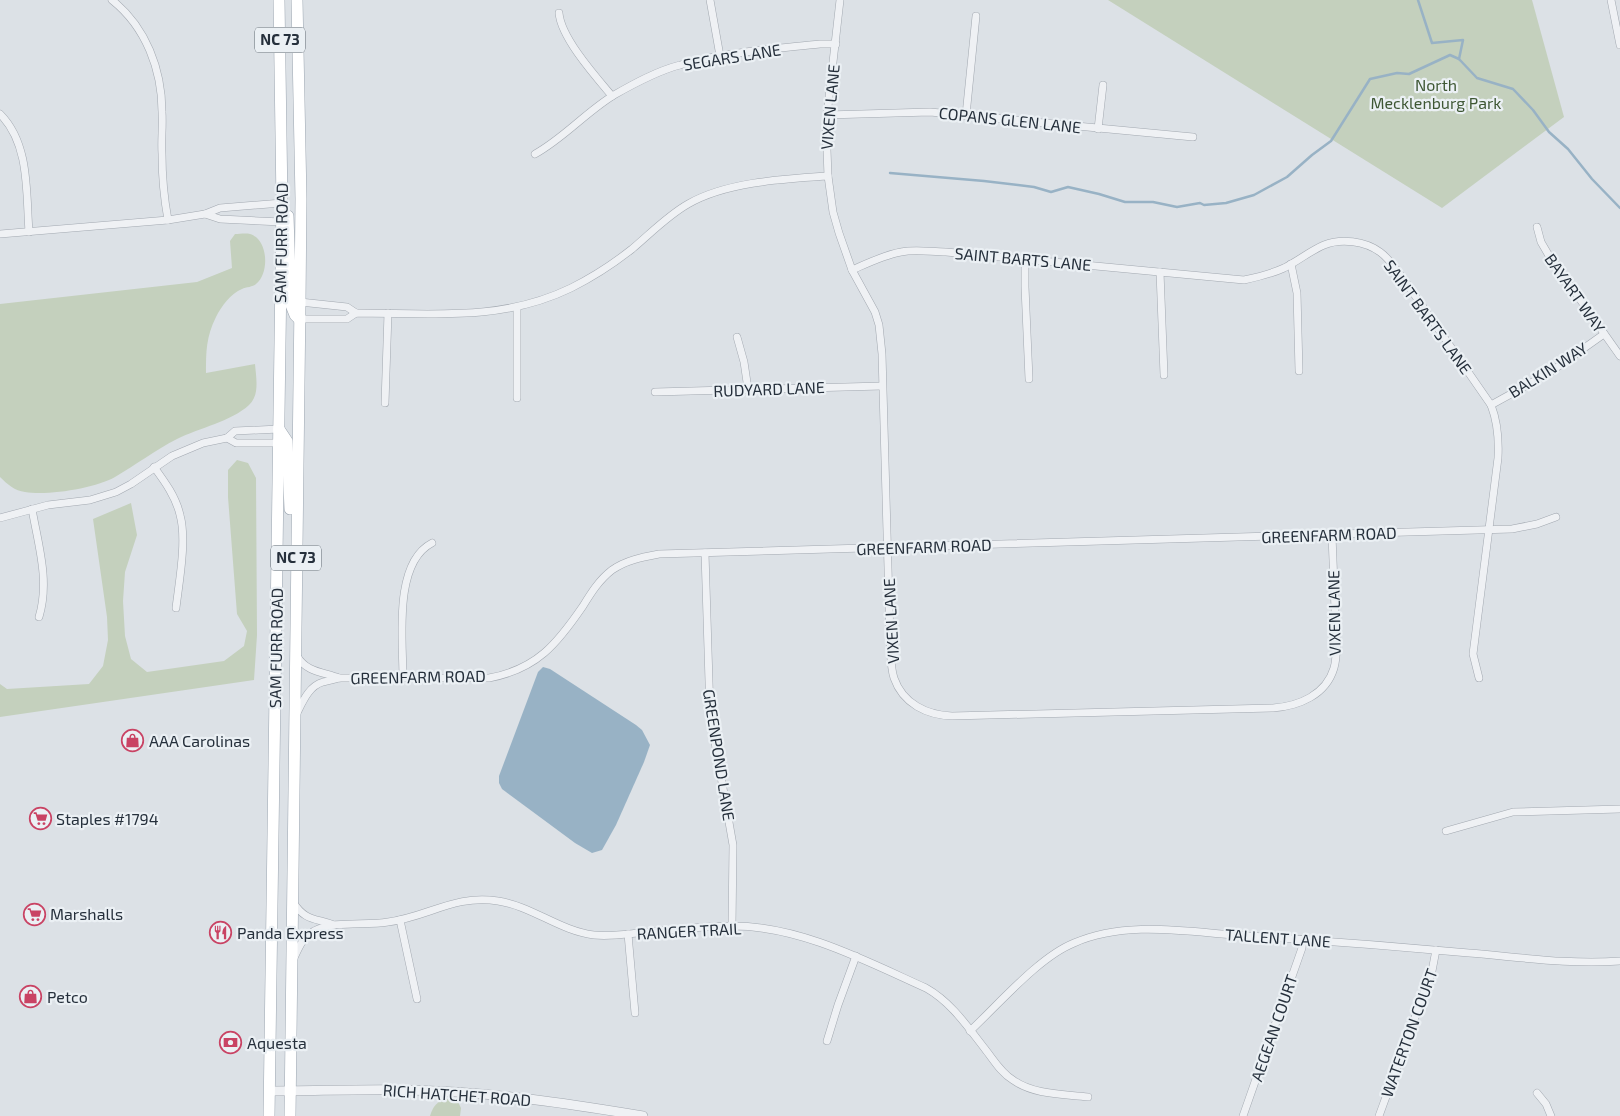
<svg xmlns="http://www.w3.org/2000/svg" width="1620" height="1116" font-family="'Exo 2',sans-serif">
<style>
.green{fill:#c4d0bd}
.water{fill:#98b2c5}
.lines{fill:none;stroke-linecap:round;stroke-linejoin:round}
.stream{stroke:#98b2c5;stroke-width:2.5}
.minor-casing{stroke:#a2a8b0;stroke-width:8}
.tertiary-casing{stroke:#a2a8b0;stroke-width:10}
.primary-casing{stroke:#9ca6b1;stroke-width:12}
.minor{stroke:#eff1f4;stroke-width:7}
.tertiary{stroke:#eff1f4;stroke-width:9}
.primary{stroke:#fff;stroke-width:11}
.labels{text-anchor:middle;stroke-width:4.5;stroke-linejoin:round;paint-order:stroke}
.shield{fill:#ebf0f4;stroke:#616a73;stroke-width:1}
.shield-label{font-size:15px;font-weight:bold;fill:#26303c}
.street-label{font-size:16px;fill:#26303c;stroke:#ebf0f4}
.park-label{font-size:16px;fill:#3e5734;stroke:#ebf0f4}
.poi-label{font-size:16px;fill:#26303c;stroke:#ebf0f4;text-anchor:start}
</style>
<rect width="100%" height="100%" fill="#dce1e6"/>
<g class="green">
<path d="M 1108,0 L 1532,0 L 1564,117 L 1442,208 Z"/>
<path d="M 235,234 C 239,234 246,233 250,234 C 268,239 270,273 256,284 C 253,287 246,287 242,289 C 231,293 221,307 216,317 C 206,337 206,352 206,373 L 255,364 C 256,377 260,395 249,405 C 232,421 199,428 177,439 C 155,450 136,465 115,477 C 96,488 48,496 25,492 C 15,491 7,484 0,477 L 0,304 L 197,282 L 232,268 L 230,241 Z"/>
<path d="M 237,460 L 248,463 L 256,478 L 257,635 L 254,680 L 0,717 L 0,684 L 7,689 L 89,684 L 103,666 L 108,640 L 107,617 L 93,519 L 131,503 L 137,535 L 125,572 L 123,601 L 125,636 L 131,659 L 147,672 L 224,661 L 244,646 L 247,631 L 237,614 L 228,497 L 228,470 Z"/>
<path d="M 448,1099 L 457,1100 L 461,1108 L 460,1116 L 430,1116 C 433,1106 437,1101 448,1099 Z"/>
</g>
<path class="water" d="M 543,667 L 550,669 L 636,725 L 642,730 L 650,745 L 644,762 L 616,825 L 602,850 L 592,853 L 575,843 L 502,789 L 499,783 L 499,776 L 538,672 Z"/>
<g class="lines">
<g class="stream">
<path d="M 1418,0 L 1432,43 L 1463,40 L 1459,59"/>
<path d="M 890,173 L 984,181 L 1034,187 L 1051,192 L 1068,187 L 1099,194 L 1125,202 L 1153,202 L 1177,207 L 1200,203 L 1204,205 L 1226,203 L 1254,195 L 1287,177 L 1312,155 L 1331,141 L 1370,79 L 1397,73 L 1409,74 L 1450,55 L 1459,59 L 1477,78 L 1513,89 L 1533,110 L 1549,132 L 1568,149 L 1592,179 L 1620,208"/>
</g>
<defs>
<g id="minor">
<path d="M 112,0 C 146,27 162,70 162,112 C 163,126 161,140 162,154 C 162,176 164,198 168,220"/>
<path d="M 710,0 L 720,56"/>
<path d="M 840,0 L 826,124 L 828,176 L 833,212 L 839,233 L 852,270 L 875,312 L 879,325 L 882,354 L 890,639 C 891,652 890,666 894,678 C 903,704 927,715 952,716 L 1273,708 C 1299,706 1326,695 1334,668 C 1339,650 1335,627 1335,609 C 1334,585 1333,560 1332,536"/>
<path d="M 1611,0 L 1620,45"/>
<path d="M 559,13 C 561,38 596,77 612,96"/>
<path d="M 0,114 C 30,144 26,193 29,232"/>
<path d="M 827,115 L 930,112 L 1193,137"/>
<path d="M 966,115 L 976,16"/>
<path d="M 1098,129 L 1103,85"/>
<path d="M 535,154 C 564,138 586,112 614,95 C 635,83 657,71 680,65 C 725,52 774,49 820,44 L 836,44"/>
<path d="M 205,214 L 220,219 L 282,222"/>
<path d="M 1537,227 L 1541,242 L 1548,254 L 1620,356"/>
<path d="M 0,234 L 168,220 L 205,214 L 220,208 L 282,203"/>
<path d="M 1025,259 L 1025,287 L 1029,379"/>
<path d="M 1291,264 L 1297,293 L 1299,371"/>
<path d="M 852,270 C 868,263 884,255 901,252 C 916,249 931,252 946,252 L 1244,280 C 1258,277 1271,274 1284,268 C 1298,261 1310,251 1324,245 C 1341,238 1365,241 1380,252 C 1390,259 1397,271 1405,281 L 1491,405 C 1498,423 1499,439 1498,458 L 1473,654 L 1479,678"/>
<path d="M 1160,272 L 1164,375"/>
<path d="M 300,302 L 347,307 L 356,313"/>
<path d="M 517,307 L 517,398"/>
<path d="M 299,319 L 347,319 L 356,313 C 431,313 501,322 571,288 C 593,277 613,264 632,249 C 650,234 667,216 688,204 C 726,182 783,179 828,176"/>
<path d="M 737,337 L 744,362 L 748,389"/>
<path d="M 655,392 L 882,386"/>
<path d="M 385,403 L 388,313"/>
<path d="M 1491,405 L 1549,373 L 1604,334"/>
<path d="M 227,438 L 236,443 L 279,443"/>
<path d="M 154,467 C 165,482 176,497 180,515 C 187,540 179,582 176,608"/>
<path d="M 32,509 C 38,544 50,581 39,617"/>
<path d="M 0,518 L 48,505 L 90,500 L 116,492 L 131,484 L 172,456 L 203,443 L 227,438 L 235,431 L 279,429"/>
<path d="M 705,553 L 710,714 L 733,845 L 732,926"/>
<path d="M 297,656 C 306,672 323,672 339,678"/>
<path d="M 403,678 C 403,641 393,563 432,543"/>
<path d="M 297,713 C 303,701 309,686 323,682 C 328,681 333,680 339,678 L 489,678 C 537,669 557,644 583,606 C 591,593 599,580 612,570 C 626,560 643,557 659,554 L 1512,529 L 1537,524 L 1556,517"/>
<path d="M 1446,831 L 1513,812 L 1620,809"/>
<path d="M 293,902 C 305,921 315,918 334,925"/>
<path d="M 400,920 L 417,999"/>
<path d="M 628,934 L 635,1013"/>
<path d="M 294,958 C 299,947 303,937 314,931 C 336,920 364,926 388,922 C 428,917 455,894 498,901 C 532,906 560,931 594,935 C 613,937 632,933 650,932 C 678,929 706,926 733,926 C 800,926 866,961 926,988 C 951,1002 967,1026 985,1049 C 993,1059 1001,1073 1013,1080 C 1034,1095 1064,1094 1088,1097"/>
<path d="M 970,1031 C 999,1004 1039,957 1074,943 C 1124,921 1182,931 1235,935 C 1313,940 1391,946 1469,953 C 1519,957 1570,965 1620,961"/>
<path d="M 827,1041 L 838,1005 L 856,956"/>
<path d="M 1537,1093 L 1546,1104 L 1551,1116"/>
<path d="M 1243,1116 L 1302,948 L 1303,939"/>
<path d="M 1379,1116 L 1432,971 L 1436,950"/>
</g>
<path id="tertiary" d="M 269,1091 C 314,1091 360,1089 406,1090 C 485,1091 565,1103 643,1116"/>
<g id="primary">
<path d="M 288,216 L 291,305 L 295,315 L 299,319"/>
<path d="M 279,429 L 287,441 L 290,509"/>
<path d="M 269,1116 L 282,203 L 279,0"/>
<path d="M 290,1116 L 300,302 L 301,199 L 297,0"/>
</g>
</defs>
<use href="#minor" class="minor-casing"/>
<use href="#tertiary" class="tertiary-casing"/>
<use href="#primary" class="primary-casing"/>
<use href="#minor" class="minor"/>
<use href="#tertiary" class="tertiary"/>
<use href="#primary" class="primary"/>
</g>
<defs>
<symbol id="shop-ring" viewBox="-11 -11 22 22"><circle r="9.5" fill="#ebf0f4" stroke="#c94364" stroke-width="1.5"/><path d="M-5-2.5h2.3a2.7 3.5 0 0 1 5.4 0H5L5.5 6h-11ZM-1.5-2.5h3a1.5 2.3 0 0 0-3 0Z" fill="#c94364"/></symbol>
<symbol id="supermarket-ring" viewBox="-11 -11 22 22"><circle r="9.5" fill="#ebf0f4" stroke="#c94364" stroke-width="1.5"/><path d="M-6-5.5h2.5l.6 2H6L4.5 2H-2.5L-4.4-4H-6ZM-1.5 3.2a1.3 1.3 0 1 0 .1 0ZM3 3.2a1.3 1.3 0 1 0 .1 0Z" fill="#c94364"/></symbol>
<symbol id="restaurant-ring" viewBox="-11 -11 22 22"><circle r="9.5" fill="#ebf0f4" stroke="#c94364" stroke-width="1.5"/><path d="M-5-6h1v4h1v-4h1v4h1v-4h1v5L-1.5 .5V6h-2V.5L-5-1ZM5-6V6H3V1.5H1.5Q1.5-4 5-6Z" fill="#c94364"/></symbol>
<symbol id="bank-ring" viewBox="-11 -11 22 22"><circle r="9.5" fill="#ebf0f4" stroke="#c94364" stroke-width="1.5"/><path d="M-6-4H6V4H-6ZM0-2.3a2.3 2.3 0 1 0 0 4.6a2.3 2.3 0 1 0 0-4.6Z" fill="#c94364"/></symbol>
</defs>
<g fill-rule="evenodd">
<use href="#shop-ring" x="120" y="728" width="25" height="25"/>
<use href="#supermarket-ring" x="28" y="806" width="25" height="25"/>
<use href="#supermarket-ring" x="22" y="902" width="25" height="25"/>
<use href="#restaurant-ring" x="208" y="920" width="25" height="25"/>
<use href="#shop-ring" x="18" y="984" width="25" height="25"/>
<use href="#bank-ring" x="218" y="1030" width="25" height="25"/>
</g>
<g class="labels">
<g class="shield">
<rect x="255" y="27.5" width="50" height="25" rx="4"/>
<rect x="271" y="545.5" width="50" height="25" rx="4"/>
</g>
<g class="shield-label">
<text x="280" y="45">NC 73</text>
<text x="296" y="563">NC 73</text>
</g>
<g class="street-label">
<text transform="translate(732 57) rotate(-9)" y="6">SEGARS LANE</text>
<text transform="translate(830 107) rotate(-85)" y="6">VIXEN LANE</text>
<text transform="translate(1010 120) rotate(6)" y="6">COPANS GLEN LANE</text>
<text transform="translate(281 243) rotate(-89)" y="6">SAM FURR ROAD</text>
<text transform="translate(1023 259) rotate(5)" y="6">SAINT BARTS LANE</text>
<text transform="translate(1575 293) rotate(55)" y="6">BAYART WAY</text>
<text transform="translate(1428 317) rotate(54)" y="6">SAINT BARTS LANE</text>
<text transform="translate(1548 370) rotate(-32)" y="6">BALKIN WAY</text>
<text transform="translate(769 389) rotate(-2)" y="6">RUDYARD LANE</text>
<text transform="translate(1329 535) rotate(-2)" y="6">GREENFARM ROAD</text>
<text transform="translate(924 547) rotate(-2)" y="6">GREENFARM ROAD</text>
<text transform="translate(1334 613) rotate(-91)" y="6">VIXEN LANE</text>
<text transform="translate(891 621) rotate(-93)" y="6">VIXEN LANE</text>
<text transform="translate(276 648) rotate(-89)" y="6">SAM FURR ROAD</text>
<text transform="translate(418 677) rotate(-1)" y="6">GREENFARM ROAD</text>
<text transform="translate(719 755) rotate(81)" y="6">GREENPOND LANE</text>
<text transform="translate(689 931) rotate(-3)" y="6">RANGER TRAIL</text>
<text transform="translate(1278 938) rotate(4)" y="6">TALLENT LANE</text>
<text transform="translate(1274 1028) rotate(-71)" y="6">AEGEAN COURT</text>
<text transform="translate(1409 1033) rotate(-70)" y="6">WATERTON COURT</text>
<text transform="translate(457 1095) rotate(4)" y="6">RICH HATCHET ROAD</text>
</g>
<g class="park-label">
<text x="1436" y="91">North<tspan x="1436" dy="18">Mecklenburg Park</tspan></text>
</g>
<g class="poi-label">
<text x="149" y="747">AAA Carolinas</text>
<text x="56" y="825">Staples #1794</text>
<text x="50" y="920">Marshalls</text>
<text x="237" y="939">Panda Express</text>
<text x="47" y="1003">Petco</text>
<text x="247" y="1049">Aquesta</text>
</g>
</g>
</svg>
